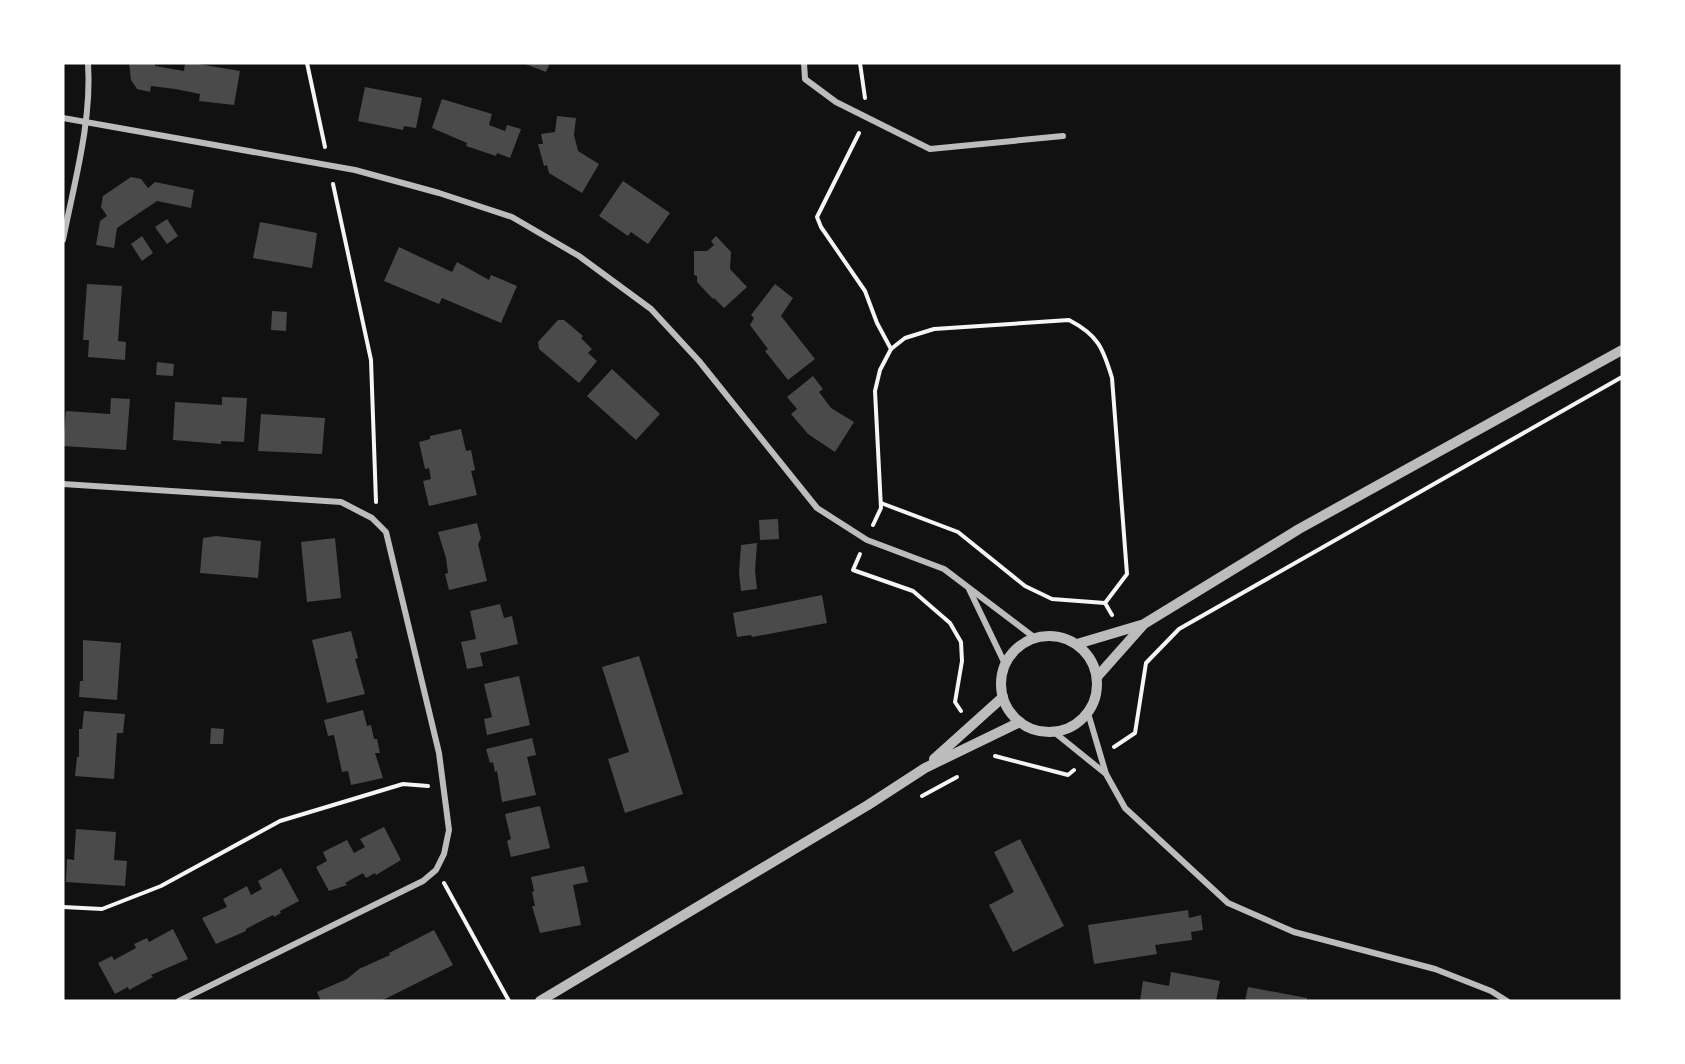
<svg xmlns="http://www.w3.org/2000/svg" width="1685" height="1064" font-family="'Noto Sans',sans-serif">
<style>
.building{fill:#4a4a4a}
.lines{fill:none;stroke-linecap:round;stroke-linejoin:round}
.path{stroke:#f5f5f5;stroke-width:4}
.minor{stroke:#bcbcbc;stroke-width:6}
.tertiary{stroke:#bcbcbc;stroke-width:10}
</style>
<rect width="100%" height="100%" fill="#111"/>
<g class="building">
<path d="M 129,63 L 155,63 L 155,66 L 184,71 L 185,63 L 192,63 L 240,71 L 234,105 L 199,101 L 200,94 L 175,89 L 151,86 L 150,92 L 137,89 L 131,80 Z"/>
<path d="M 523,63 L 550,63 L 546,72 Z"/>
<path d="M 365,87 L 422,98 L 416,128 L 404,126 L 403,130 L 358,121 Z"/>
<path d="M 442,99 L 492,114 L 489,125 L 505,131 L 507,125 L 521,129 L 510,158 L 497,153 L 496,156 L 466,146 L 467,143 L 432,128 Z"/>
<path d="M 557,116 L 576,118 L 574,135 L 578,151 L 599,164 L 582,193 L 549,173 L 547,165 L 544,166 L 538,144 L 543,144 L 541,134 L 555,132 Z"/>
<path d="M 131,177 L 141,179 L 148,188 L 155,182 L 194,190 L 191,208 L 157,201 L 117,228 L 114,248 L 96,245 L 100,221 L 107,216 L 101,207 L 103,196 Z"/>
<path d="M 623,181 L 670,213 L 648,244 L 631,232 L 628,236 L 599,216 Z"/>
<path d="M 167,219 L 178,236 L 167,244 L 155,227 Z"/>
<path d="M 260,222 L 317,233 L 312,268 L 253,258 Z"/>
<path d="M 142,236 L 153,253 L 142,261 L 131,244 Z"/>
<path d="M 716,236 L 731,252 L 730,269 L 747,287 L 724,308 L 714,298 L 713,299 L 697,282 L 697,276 L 694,275 L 694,251 L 707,251 L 714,245 L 711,241 Z"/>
<path d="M 399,247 L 452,272 L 457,262 L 489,280 L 491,275 L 517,286 L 501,323 L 442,298 L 439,304 L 384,281 Z"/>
<path d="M 87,284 L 122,286 L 118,341 L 126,342 L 125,360 L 88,357 L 89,340 L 83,340 Z"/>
<path d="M 775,284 L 793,298 L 781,316 L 815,359 L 788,380 L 765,351 L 768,349 L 750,325 L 754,318 L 751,315 Z"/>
<path d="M 272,311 L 287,312 L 286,331 L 271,330 Z"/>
<path d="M 558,320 L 564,320 L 583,336 L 581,338 L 592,349 L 588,353 L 597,361 L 579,383 L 539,349 L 538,342 Z"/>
<path d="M 157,362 L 174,364 L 173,376 L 156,375 Z"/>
<path d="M 612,369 L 660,414 L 636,440 L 587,396 Z"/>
<path d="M 813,376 L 823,389 L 819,392 L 831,408 L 854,422 L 835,452 L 808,434 L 791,414 L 797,409 L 787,397 Z"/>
<path d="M 222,397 L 247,398 L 244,442 L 221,441 L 221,444 L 173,440 L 175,402 L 222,405 Z"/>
<path d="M 111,398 L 130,399 L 126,450 L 63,446 L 66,411 L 110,414 Z"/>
<path d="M 261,414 L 325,418 L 322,454 L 258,451 Z"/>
<path d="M 461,429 L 466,451 L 471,450 L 475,470 L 471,471 L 477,495 L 429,506 L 423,481 L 431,479 L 429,468 L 425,469 L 419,442 L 430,439 L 430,436 Z"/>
<path d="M 778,519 L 779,539 L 760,540 L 759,520 Z"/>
<path d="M 477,523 L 481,538 L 478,544 L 487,581 L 449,590 L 445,574 L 448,573 L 446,558 L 438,532 Z"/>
<path d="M 216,536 L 261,541 L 258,578 L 200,573 L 203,538 Z"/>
<path d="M 335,538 L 341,598 L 307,602 L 301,542 Z"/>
<path d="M 757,543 L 755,571 L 757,589 L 741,591 L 739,573 L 741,545 Z"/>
<path d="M 822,595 L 827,623 L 752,637 L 751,635 L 737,637 L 733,613 Z"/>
<path d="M 500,604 L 504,618 L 512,616 L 518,644 L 480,653 L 483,666 L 467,669 L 461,642 L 476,639 L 470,611 Z"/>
<path d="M 351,631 L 358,658 L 355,659 L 365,694 L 327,703 L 312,640 Z"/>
<path d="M 83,640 L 121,643 L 117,700 L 79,697 L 80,681 L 83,681 Z"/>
<path d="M 639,656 L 683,794 L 625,813 L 608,759 L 629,752 L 602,667 Z"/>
<path d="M 519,676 L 530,725 L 487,735 L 484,719 L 492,717 L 484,684 Z"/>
<path d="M 363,710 L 367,726 L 371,725 L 374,739 L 377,739 L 380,753 L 375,753 L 383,778 L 351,785 L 348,771 L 342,772 L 334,735 L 328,736 L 324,720 Z"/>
<path d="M 84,711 L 125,714 L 123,733 L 117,733 L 114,779 L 75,776 L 77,757 L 79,757 L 79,729 L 82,729 Z"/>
<path d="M 211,728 L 224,729 L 223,744 L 210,744 Z"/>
<path d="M 532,738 L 536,755 L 527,757 L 536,795 L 502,802 L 497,771 L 495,772 L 493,762 L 490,763 L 486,749 Z"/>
<path d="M 540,806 L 550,848 L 511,857 L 507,841 L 511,839 L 505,814 Z"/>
<path d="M 384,827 L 401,860 L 376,875 L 375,873 L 366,878 L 363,873 L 345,883 L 347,885 L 329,891 L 316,867 L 327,861 L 323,852 L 347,840 L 354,853 L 365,847 L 360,839 Z"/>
<path d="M 76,829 L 116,832 L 114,860 L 127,861 L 125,886 L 66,882 L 67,859 L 74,860 Z"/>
<path d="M 1020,839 L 1064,926 L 1013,952 L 989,905 L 1014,892 L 994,852 Z"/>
<path d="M 584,866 L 588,882 L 573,885 L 581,925 L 540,933 L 532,906 L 535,906 L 532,892 L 534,891 L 531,877 Z"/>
<path d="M 281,868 L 299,901 L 280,911 L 281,913 L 274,917 L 273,915 L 246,929 L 246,931 L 216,944 L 202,918 L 227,907 L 223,899 L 247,886 L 251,895 L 262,889 L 258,881 Z"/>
<path d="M 1188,910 L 1189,918 L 1201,915 L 1203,930 L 1191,932 L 1192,940 L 1155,945 L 1157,954 L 1094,964 L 1088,925 Z"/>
<path d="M 173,929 L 188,959 L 151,975 L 153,977 L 129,990 L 128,987 L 115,994 L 98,963 L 112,956 L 114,960 L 136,948 L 134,944 L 147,938 L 149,942 Z"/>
<path d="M 434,930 L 453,965 L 381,1001 L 321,1001 L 317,992 L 347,979 L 359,969 L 390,955 L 389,953 Z"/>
<path d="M 1171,972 L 1220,981 L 1216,1001 L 1140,1001 L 1143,981 L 1169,986 Z"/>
<path d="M 1248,987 L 1307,998 L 1307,1001 L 1245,1001 Z"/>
</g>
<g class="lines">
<g class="path">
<path d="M 307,63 L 325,147"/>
<path d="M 860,63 L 865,98"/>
<path d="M 859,133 L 817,217 L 821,227 L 865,291 L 877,323 L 891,349 L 880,370 L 875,391 L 881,508 L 873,525"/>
<path d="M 333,184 L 371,360 L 376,502"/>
<path d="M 891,349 L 905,338 L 934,329 L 1069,320 C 1098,335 1103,348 1112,378 L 1127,574 L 1105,603 L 1112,615"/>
<path d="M 881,503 L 958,532 L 1025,586 L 1052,599 L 1105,603"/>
<path d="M 860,554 L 853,570 L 913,591 L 950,623 L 961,642 L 962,661 L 955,702 L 961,711"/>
<path d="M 1114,747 L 1135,733 L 1146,663 L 1179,629 L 1622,377"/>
<path d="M 995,756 L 1068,775 L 1074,770"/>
<path d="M 922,796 L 957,777"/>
<path d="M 444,883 L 509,1001"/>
<path d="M 63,907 L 102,909 L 161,886 L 280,821 L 403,784 L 428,786"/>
</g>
<g class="minor">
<path d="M 804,63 L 805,79 L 836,102 L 930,149 L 1063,136"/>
<path d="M 63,118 L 355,170 L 439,193 L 512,217 L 579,256 L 651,309 L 699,361 L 817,508 L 867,540 L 944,569 L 1035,638"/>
<path d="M 63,240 C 74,183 92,122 88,63"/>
<path d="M 63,484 L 341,502 L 372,518 L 386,532 L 439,753 L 449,830 L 444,854 L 436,870 L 423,881 L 179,1001"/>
<path d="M 969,589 L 1005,664"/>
<path d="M 1088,713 L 1106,774 L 1125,808 L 1228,903 L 1294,932 L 1435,969 L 1491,991 L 1507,1001"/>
<path d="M 1054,732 L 1106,774"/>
</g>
<g class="tertiary">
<circle cx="1049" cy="684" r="48"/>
<path d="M 1077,644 L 1141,625"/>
<path d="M 1097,677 L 1144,624 L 1299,529 L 1622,350"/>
<path d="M 934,759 L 1003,697"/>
<path d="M 540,1001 L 868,805 L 925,768 L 1020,722"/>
</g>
</g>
<rect width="1685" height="1064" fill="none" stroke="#ffffff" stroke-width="129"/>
</svg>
